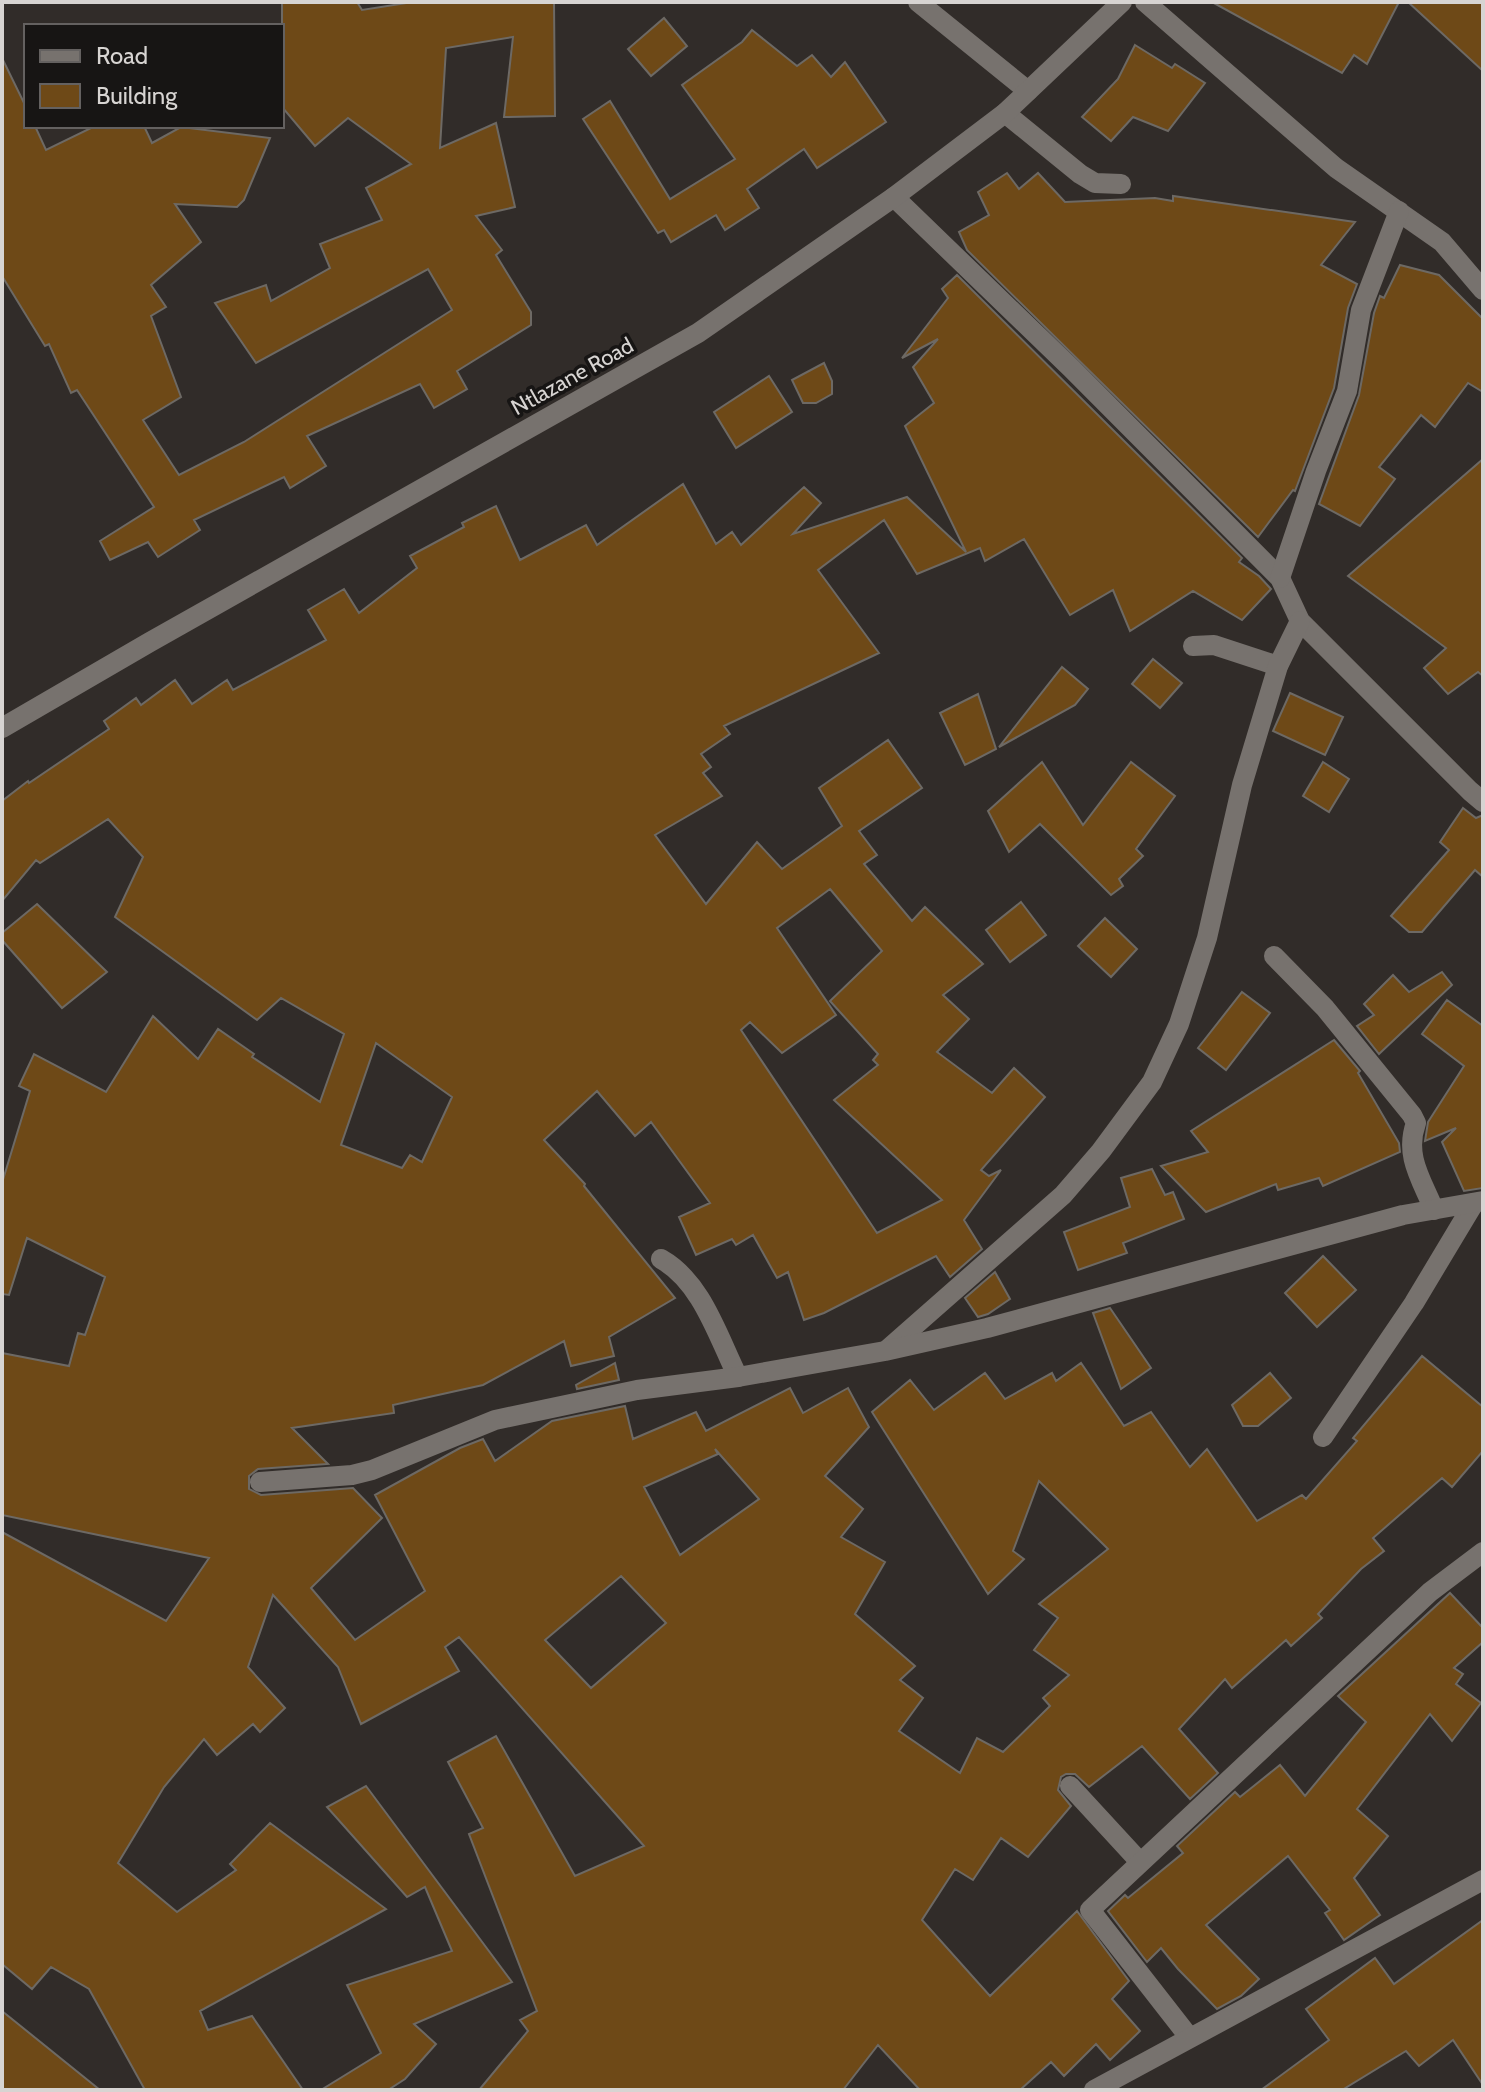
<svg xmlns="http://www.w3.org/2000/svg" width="1485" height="2092" font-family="Cabin,sans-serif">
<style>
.building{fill:#6e4917;stroke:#6d6964;stroke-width:2;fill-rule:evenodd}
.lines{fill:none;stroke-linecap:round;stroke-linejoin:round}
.minor{stroke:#77726e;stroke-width:20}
.labels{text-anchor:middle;stroke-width:7;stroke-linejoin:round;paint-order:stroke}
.street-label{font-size:22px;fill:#d7d4d2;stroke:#171514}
</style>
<rect width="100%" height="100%" fill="#312c29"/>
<g class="building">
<path d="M 282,2 L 357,2 L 362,10 L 413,2 L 554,2 L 555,116 L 504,117 L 513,37 L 446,48 L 440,148 L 496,123 L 515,207 L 476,216 L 502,250 L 496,255 L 531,312 L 531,325 L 457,371 L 467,389 L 434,408 L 420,384 L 307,436 L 326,466 L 290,488 L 284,477 L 194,520 L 200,530 L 158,557 L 148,542 L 110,560 L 100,541 L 154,507 L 77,390 L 71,393 L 49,344 L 45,346 L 2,276 L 2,58 L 26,107 L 26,126 L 35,126 L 46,150 L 95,126 L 144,126 L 152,143 L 181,127 L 270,138 L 244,200 L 237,207 L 175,204 L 201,242 L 151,285 L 166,307 L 151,316 L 181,397 L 143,420 L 179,475 L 244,442 L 452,310 L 428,269 L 256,363 L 215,303 L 266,285 L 271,301 L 330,268 L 320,244 L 382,220 L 366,188 L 411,164 L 348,118 L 315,146 L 282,107 Z"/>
<path d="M 1212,2 L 1399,2 L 1367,64 L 1354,55 L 1342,73 Z"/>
<path d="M 1408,2 L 1483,2 L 1483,71 Z"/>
<path d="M 664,18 L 687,46 L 651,76 L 628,49 Z"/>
<path d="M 752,30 L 797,66 L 812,55 L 831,77 L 845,62 L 886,122 L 817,168 L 804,149 L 747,189 L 759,208 L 725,230 L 716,215 L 671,242 L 664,230 L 658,233 L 583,119 L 610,101 L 670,199 L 735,159 L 682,85 L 742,42 Z"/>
<path d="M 1135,45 L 1172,68 L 1175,64 L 1205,83 L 1168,131 L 1133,117 L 1111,141 L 1082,117 L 1118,79 Z"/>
<path d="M 1007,173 L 1019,189 L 1038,173 L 1065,202 L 1155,198 L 1173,201 L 1173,196 L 1355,222 L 1321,265 L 1357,284 L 1348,308 L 1334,388 L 1295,491 L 1293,490 L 1258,537 L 967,250 L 959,232 L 989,215 L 978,192 Z"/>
<path d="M 1400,265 L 1439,275 L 1483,319 L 1483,392 L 1468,383 L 1435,427 L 1421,415 L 1379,467 L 1395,479 L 1360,526 L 1319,504 L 1359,395 L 1374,313 L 1380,296 L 1384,298 Z"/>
<path d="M 957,275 L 1242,558 L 1239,562 L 1259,576 L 1271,589 L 1242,620 L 1193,591 L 1130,631 L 1113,590 L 1070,615 L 1024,539 L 985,561 L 980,548 L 917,574 L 884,520 L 818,570 L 879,653 L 724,726 L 730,734 L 701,754 L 711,767 L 703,773 L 722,796 L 655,835 L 706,904 L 757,842 L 782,869 L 842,826 L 819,788 L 888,740 L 922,788 L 859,831 L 877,855 L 864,864 L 912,921 L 925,907 L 983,964 L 943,995 L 969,1019 L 937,1052 L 992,1093 L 1014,1068 L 1045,1097 L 981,1170 L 989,1176 L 1001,1170 L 964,1220 L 982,1249 L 950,1277 L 936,1256 L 824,1313 L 804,1320 L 788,1272 L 777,1278 L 753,1235 L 736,1245 L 732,1239 L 696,1255 L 679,1217 L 710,1203 L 651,1122 L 635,1136 L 597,1091 L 544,1140 L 585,1184 L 584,1186 L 675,1298 L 609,1337 L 614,1356 L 571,1366 L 564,1341 L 483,1385 L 393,1405 L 394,1413 L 292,1428 L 328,1464 L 258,1469 L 249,1476 L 249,1489 L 261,1495 L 353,1488 L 382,1518 L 311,1588 L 355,1640 L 425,1591 L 375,1495 L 460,1448 L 483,1439 L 495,1461 L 552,1421 L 625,1406 L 633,1439 L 696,1412 L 706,1431 L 790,1388 L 803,1413 L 848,1388 L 869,1427 L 825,1476 L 863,1509 L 841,1537 L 885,1562 L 855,1614 L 915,1666 L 900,1680 L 923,1698 L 899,1731 L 960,1773 L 977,1738 L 1003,1752 L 1050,1706 L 1043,1698 L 1069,1675 L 1034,1650 L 1058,1618 L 1039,1604 L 1108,1549 L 1039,1481 L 1013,1551 L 1024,1559 L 988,1594 L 872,1412 L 910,1380 L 934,1410 L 985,1373 L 1005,1399 L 1052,1373 L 1056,1381 L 1081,1363 L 1124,1426 L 1151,1412 L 1190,1467 L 1207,1449 L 1257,1521 L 1302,1495 L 1306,1499 L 1357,1441 L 1353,1438 L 1422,1356 L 1483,1407 L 1483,1451 L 1452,1487 L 1442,1478 L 1373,1538 L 1384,1551 L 1361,1569 L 1318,1614 L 1322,1618 L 1291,1646 L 1286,1640 L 1232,1688 L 1225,1679 L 1179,1729 L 1218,1773 L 1190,1799 L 1142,1746 L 1089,1787 L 1075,1774 L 1066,1774 L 1061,1777 L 1058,1790 L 1071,1806 L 1028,1857 L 1001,1838 L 973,1880 L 955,1869 L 922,1920 L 990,1996 L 1077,1911 L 1129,1981 L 1112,1999 L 1140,2031 L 1110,2060 L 1096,2044 L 1064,2076 L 1051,2062 L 1020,2090 L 920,2090 L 878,2045 L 843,2090 L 479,2090 L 528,2031 L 520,2020 L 537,2011 L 469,1834 L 483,1828 L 448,1762 L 496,1736 L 575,1876 L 644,1846 L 459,1637 L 445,1647 L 459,1671 L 361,1724 L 338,1667 L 273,1595 L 248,1667 L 285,1708 L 260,1732 L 253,1724 L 217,1755 L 204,1739 L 164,1787 L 118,1863 L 177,1912 L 236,1870 L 230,1864 L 270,1823 L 386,1909 L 200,2011 L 208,2030 L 252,2016 L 303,2090 L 145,2090 L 89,1989 L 51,1967 L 32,1989 L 2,1964 L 2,1532 L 166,1621 L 209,1558 L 2,1515 L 2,1353 L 69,1366 L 78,1333 L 85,1335 L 105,1277 L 27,1238 L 9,1295 L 2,1294 L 2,1183 L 30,1091 L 19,1086 L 34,1054 L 106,1092 L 153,1016 L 198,1059 L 218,1029 L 254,1054 L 252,1057 L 320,1102 L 344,1034 L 281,998 L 257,1020 L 115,917 L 143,857 L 108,819 L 40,863 L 36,860 L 2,901 L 2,801 L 28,781 L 29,783 L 109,729 L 104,721 L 136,698 L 141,705 L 175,680 L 192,704 L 227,680 L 233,690 L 326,640 L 308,610 L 344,589 L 359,613 L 417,568 L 410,556 L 464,527 L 462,523 L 496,506 L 520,560 L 586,525 L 597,545 L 683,484 L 716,544 L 732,532 L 741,545 L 804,487 L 821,503 L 793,534 L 907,497 L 966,552 L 905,426 L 934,403 L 913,367 L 938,339 L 902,358 L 948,298 L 942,289 ZM 830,889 L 882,951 L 830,1001 L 878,1054 L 873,1060 L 878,1065 L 834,1100 L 942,1200 L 877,1233 L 741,1030 L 750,1022 L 782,1053 L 836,1015 L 777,928 ZM 376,1043 L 452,1097 L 422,1162 L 410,1155 L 402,1168 L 341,1145 ZM 715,1449 L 759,1499 L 680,1555 L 644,1487 L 718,1454 ZM 621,1576 L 666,1623 L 591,1688 L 545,1640 Z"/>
<path d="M 824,363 L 832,381 L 832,394 L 816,403 L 803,403 L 792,380 Z"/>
<path d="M 769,376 L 792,412 L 736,448 L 714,412 Z"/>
<path d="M 1483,459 L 1483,676 L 1478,672 L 1448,694 L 1424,668 L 1446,648 L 1348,576 Z"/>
<path d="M 1153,659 L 1182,683 L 1160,708 L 1132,684 Z"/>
<path d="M 1062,667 L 1088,689 L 1075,705 L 999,747 Z"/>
<path d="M 1290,693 L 1343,717 L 1325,755 L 1273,731 Z"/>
<path d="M 978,694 L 996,749 L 965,765 L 940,713 Z"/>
<path d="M 1042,762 L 1083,825 L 1131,762 L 1175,796 L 1136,849 L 1143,856 L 1119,879 L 1123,886 L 1111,895 L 1040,824 L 1009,852 L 988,811 Z"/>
<path d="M 1323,762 L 1349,779 L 1329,812 L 1303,796 Z"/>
<path d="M 1463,808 L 1476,818 L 1483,815 L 1483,877 L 1475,870 L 1422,932 L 1409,932 L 1391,916 L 1449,850 L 1440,842 Z"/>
<path d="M 1021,902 L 1046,935 L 1010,962 L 986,930 Z"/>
<path d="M 37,904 L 107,972 L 62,1008 L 2,940 L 2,933 Z"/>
<path d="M 1105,918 L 1137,949 L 1111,977 L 1078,946 Z"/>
<path d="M 1442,972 L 1452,985 L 1379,1054 L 1357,1026 L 1374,1015 L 1364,1004 L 1393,975 L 1409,992 Z"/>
<path d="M 1242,992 L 1270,1013 L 1226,1070 L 1198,1048 Z"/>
<path d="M 1447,1000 L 1483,1026 L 1483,1188 L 1464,1191 L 1442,1142 L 1456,1128 L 1425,1141 L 1428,1122 L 1464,1066 L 1422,1034 Z"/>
<path d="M 1334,1040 L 1360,1071 L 1358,1073 L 1399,1143 L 1400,1152 L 1323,1186 L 1319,1178 L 1278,1190 L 1276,1184 L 1206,1212 L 1161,1166 L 1208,1152 L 1191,1131 Z"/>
<path d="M 1152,1169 L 1165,1195 L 1173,1192 L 1184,1219 L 1123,1243 L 1127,1253 L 1078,1270 L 1064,1232 L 1130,1207 L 1121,1178 Z"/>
<path d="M 1323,1256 L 1356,1290 L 1317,1327 L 1285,1293 Z"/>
<path d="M 995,1272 L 1010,1299 L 988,1314 L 978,1317 L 965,1298 Z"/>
<path d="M 1110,1308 L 1151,1368 L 1121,1389 L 1093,1313 Z"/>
<path d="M 615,1363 L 619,1380 L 577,1389 L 576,1385 Z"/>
<path d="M 1270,1373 L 1291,1398 L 1258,1426 L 1243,1426 L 1232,1405 Z"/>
<path d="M 1450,1593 L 1483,1628 L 1483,1642 L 1454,1668 L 1463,1674 L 1456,1684 L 1481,1703 L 1452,1741 L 1430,1714 L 1357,1809 L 1388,1836 L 1354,1878 L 1380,1915 L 1344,1940 L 1325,1913 L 1330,1910 L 1288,1856 L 1206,1925 L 1259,1979 L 1241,1996 L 1217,2009 L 1178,1969 L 1161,1948 L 1147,1962 L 1108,1911 L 1125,1895 L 1128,1898 L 1183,1853 L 1177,1846 L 1235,1792 L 1240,1797 L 1280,1765 L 1305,1796 L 1366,1722 L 1338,1696 Z"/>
<path d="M 366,1786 L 512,1982 L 414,2024 L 436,2044 L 405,2079 L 388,2090 L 321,2090 L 381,2053 L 347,1985 L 452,1951 L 425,1887 L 407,1897 L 327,1807 Z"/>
<path d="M 1483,1920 L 1483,2085 L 1453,2040 L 1419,2066 L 1406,2051 L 1342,2090 L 1261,2090 L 1329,2040 L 1306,2009 L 1375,1958 L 1394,1984 Z"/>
<path d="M 2,2011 L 100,2090 L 2,2090 Z"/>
</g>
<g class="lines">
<g class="minor">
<path d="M 918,2 L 1028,91"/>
<path d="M 1145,2 L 1336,168 L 1442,242 L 1483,290"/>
<path d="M 1005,113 L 1080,174 L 1095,183 L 1121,184"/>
<path d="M 894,197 L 1071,368 L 1280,578 L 1300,621 L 1470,791 L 1483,802"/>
<path d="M 1280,578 L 1316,471 L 1347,391 L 1361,310 L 1399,211"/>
<path d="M 1193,646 L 1214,645 L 1278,666"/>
<path d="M 2,728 L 150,642 L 698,333 L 894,197 L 1005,113 L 1122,2"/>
<path d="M 1274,956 L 1325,1008 L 1412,1115 L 1416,1123 C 1404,1156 1422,1180 1434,1210"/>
<path d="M 661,1259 C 702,1282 718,1337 738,1377"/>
<path d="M 888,1349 L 1063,1195 L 1101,1151 L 1152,1082 L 1179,1024 L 1207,938 L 1242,785 L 1278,666 L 1300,621"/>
<path d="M 1323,1437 L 1414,1303 L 1474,1203"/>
<path d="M 260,1482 L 352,1475 L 372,1470 L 495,1420 L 637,1390 L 738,1377 L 885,1351 L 987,1328 L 1403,1215 L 1483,1201"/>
<path d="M 1070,1786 L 1140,1862"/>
<path d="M 1189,2037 L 1090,1910 L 1430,1592 L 1483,1552"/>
<path d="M 1094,2090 L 1483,1880"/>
</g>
</g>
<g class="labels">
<g class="street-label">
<text transform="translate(572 376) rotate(-29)" y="8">Ntlazane Road</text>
</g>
</g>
<rect width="1485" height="2092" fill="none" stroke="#d7d4d2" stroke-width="8"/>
<rect x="24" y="24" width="260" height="104" fill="#171514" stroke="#646160" stroke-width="2"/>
<rect x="40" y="50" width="40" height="12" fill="#77726e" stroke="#646160" stroke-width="2"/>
<text x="96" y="64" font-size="24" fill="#d7d4d2">Road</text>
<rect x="40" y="84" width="40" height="24" fill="#6e4917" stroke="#646160" stroke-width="2"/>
<text x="96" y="104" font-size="24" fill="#d7d4d2">Building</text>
</svg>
